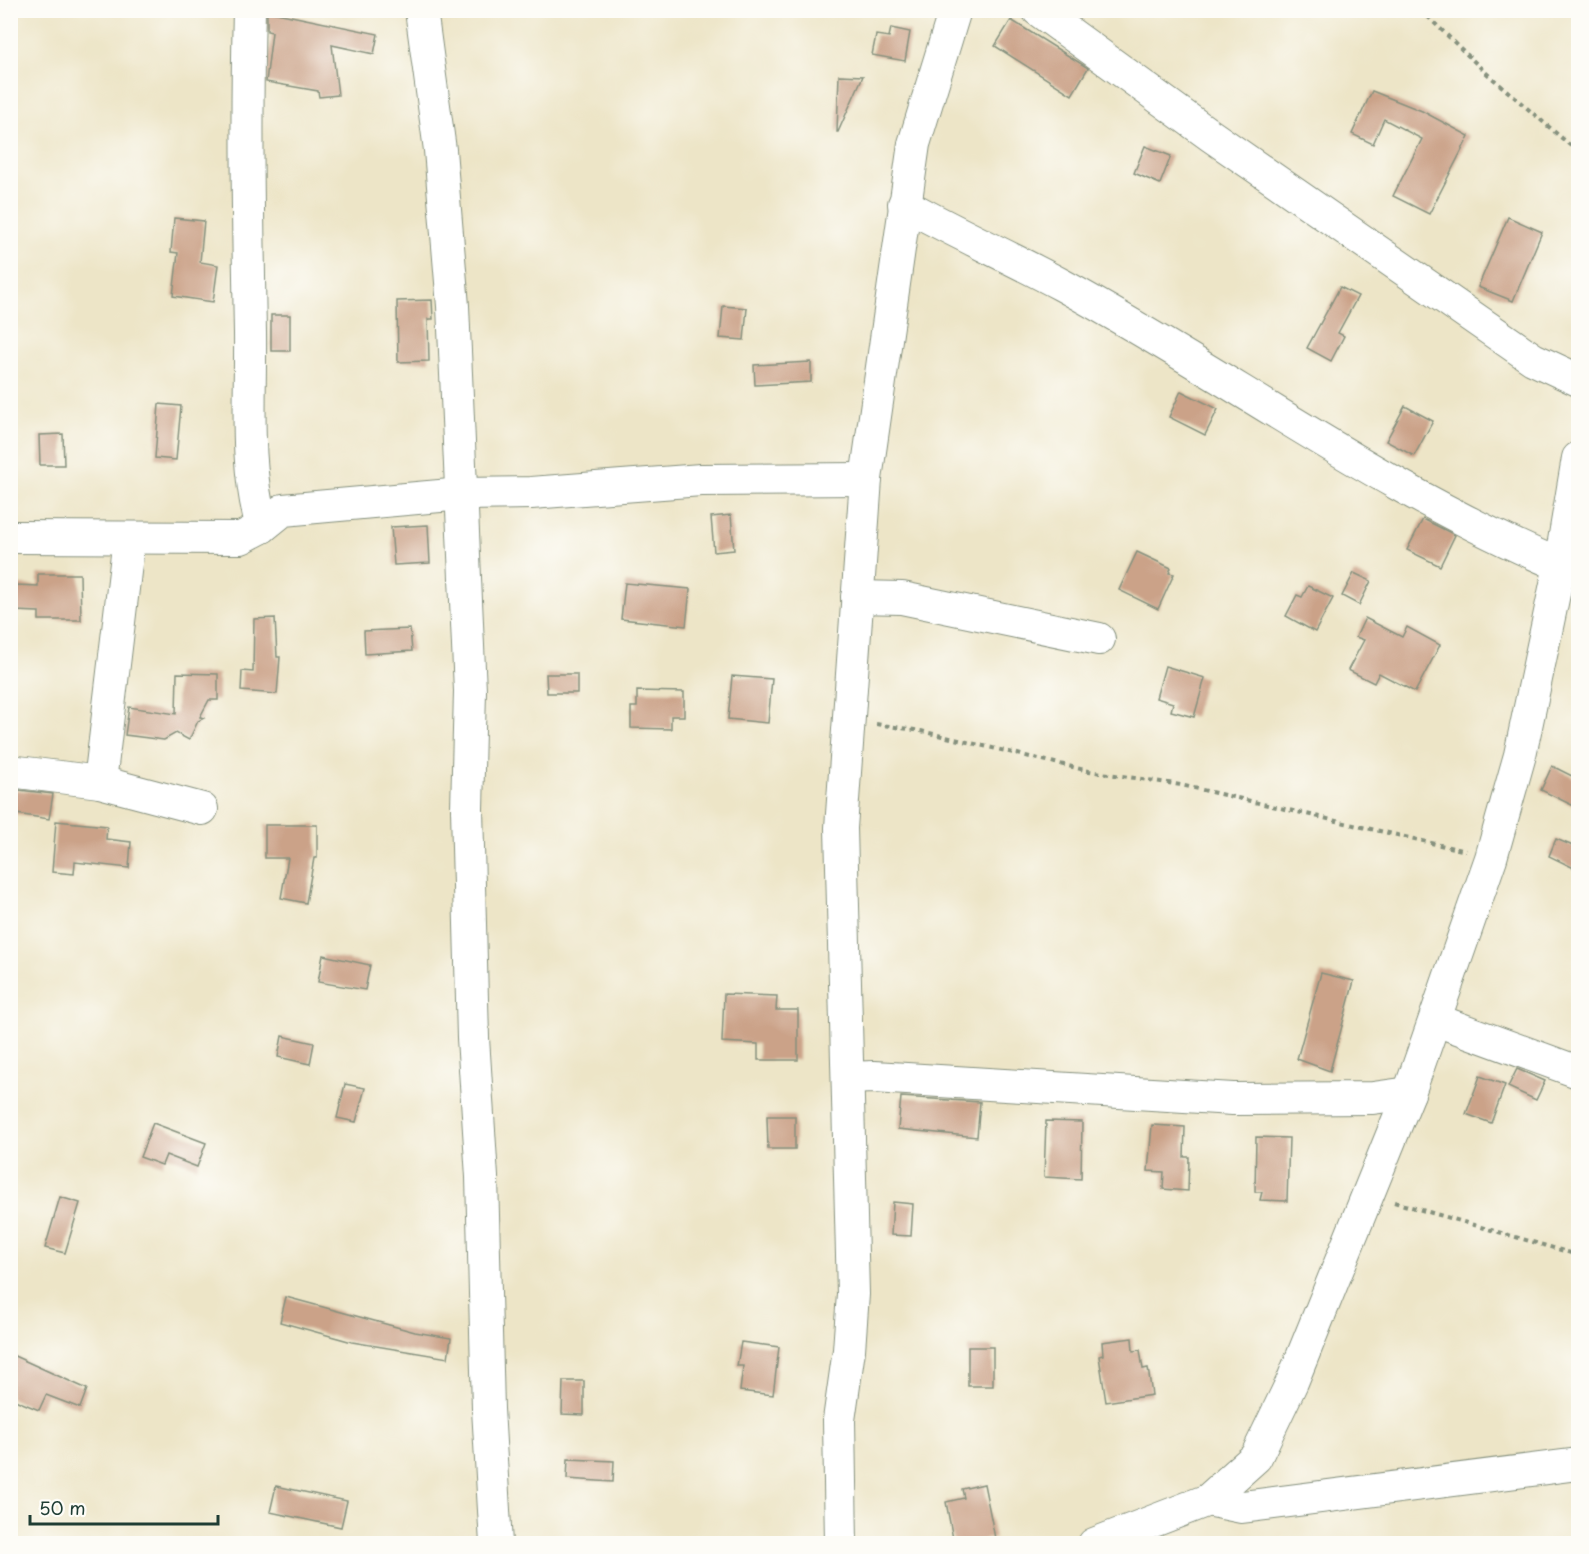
<svg xmlns="http://www.w3.org/2000/svg" width="1589" height="1554" font-family="'Playpen Sans',sans-serif">
<style>
.building{fill:#cba288}
.lines{fill:none;stroke-linecap:round;stroke-linejoin:round}
.minor-casing{stroke:#86917e;stroke-width:34}
.path{stroke:#86917e;stroke-width:4;stroke-dasharray:4.5 4.5;stroke-linecap:butt}
.minor{stroke:#fff;stroke-width:32}
</style>
<rect width="100%" height="100%" fill="#fdfcf7"/>
<filter id="ink" filterUnits="userSpaceOnUse"><feTurbulence type="fractalNoise" baseFrequency=".0167" numOctaves="2"/><feDisplacementMap in="SourceGraphic" scale="12" xChannelSelector="R" yChannelSelector="G"/><feConvolveMatrix kernelMatrix="1 2 1 2 8 2 1 2 1" color-interpolation-filters="sRGB"/></filter>
<filter id="wash" filterUnits="userSpaceOnUse"><feTurbulence type="fractalNoise" baseFrequency=".008" numOctaves="4" result="noise"/><feDisplacementMap in="SourceGraphic" scale="24" xChannelSelector="R" yChannelSelector="G"/><feGaussianBlur stdDeviation="1.35" result="paint"/><feColorMatrix in="noise" values="0 0 0 0 0 0 0 0 0 0 0 0 0 0 0 0 0 1.4 0 .05"/><feComposite in="paint" operator="in"/></filter>
<g filter="url(#wash)">
<rect width="100%" height="100%" fill="#ede5c7"/>
<g id="blocks">
<g class="building">
<path d="M 267,11 L 378,34 L 374,54 L 332,45 L 338,95 L 319,97 L 318,91 L 266,82 L 272,32 L 267,31 Z"/>
<path d="M 1011,20 L 1088,68 L 1072,95 L 995,46 Z"/>
<path d="M 891,28 L 910,32 L 905,61 L 872,55 L 876,35 L 889,37 Z"/>
<path d="M 839,75 L 863,76 L 838,132 L 837,132 Z"/>
<path d="M 1372,91 L 1422,111 L 1469,136 L 1429,214 L 1393,196 L 1422,139 L 1384,119 L 1373,144 L 1352,134 Z"/>
<path d="M 1145,146 L 1171,156 L 1160,184 L 1134,173 Z"/>
<path d="M 1508,217 L 1542,232 L 1513,301 L 1478,287 Z"/>
<path d="M 174,218 L 204,221 L 200,262 L 218,265 L 213,302 L 173,296 L 178,253 L 171,252 Z"/>
<path d="M 1340,287 L 1358,296 L 1338,333 L 1344,336 L 1331,361 L 1307,348 Z"/>
<path d="M 432,300 L 433,319 L 428,319 L 429,361 L 398,362 L 397,301 Z"/>
<path d="M 723,306 L 747,308 L 744,340 L 720,338 Z"/>
<rect x="271" y="315" width="19" height="36"/>
<path d="M 811,362 L 811,382 L 755,385 L 754,365 Z"/>
<path d="M 1181,391 L 1218,409 L 1205,435 L 1169,417 Z"/>
<path d="M 159,404 L 181,406 L 176,460 L 155,458 Z"/>
<path d="M 1405,406 L 1433,421 L 1414,456 L 1386,441 Z"/>
<path d="M 63,434 L 64,465 L 40,465 L 39,435 Z"/>
<path d="M 731,515 L 734,550 L 714,552 L 711,517 Z"/>
<path d="M 1423,519 L 1455,535 L 1440,566 L 1407,550 Z"/>
<path d="M 428,525 L 430,563 L 394,565 L 391,527 Z"/>
<path d="M 1137,552 L 1171,568 L 1169,573 L 1174,574 L 1158,609 L 1119,590 Z"/>
<path d="M 1354,573 L 1371,581 L 1359,605 L 1342,596 Z"/>
<path d="M 38,574 L 80,574 L 81,620 L 39,620 L 39,612 L 15,611 L 16,585 L 38,586 Z"/>
<path d="M 625,583 L 690,589 L 686,626 L 621,619 Z"/>
<path d="M 1308,586 L 1333,598 L 1315,632 L 1286,616 L 1297,595 L 1302,597 Z"/>
<path d="M 275,618 L 277,657 L 280,657 L 277,694 L 241,691 L 242,671 L 253,672 L 254,619 Z"/>
<path d="M 1365,618 L 1402,637 L 1407,627 L 1440,645 L 1415,692 L 1379,673 L 1374,683 L 1348,670 L 1364,640 L 1356,637 Z"/>
<path d="M 410,629 L 412,651 L 365,654 L 364,631 Z"/>
<path d="M 1165,666 L 1205,678 L 1194,717 L 1171,711 L 1173,703 L 1156,698 Z"/>
<path d="M 177,673 L 218,674 L 218,700 L 209,700 L 200,717 L 204,718 L 198,721 L 189,740 L 176,733 L 164,740 L 125,735 L 129,707 L 176,714 Z"/>
<path d="M 546,674 L 577,674 L 577,693 L 547,693 Z"/>
<path d="M 732,676 L 772,679 L 768,723 L 728,719 Z"/>
<path d="M 637,691 L 684,692 L 684,716 L 671,716 L 671,729 L 631,728 L 631,707 L 637,707 Z"/>
<path d="M 1552,766 L 1578,779 L 1578,808 L 1541,790 Z"/>
<path d="M 10,789 L 53,794 L 49,819 L 10,813 Z"/>
<path d="M 56,821 L 107,826 L 106,839 L 131,842 L 129,868 L 75,862 L 74,874 L 52,872 Z"/>
<path d="M 265,825 L 317,825 L 317,858 L 314,858 L 306,903 L 281,898 L 288,858 L 265,858 Z"/>
<path d="M 1556,839 L 1578,848 L 1578,870 L 1549,856 Z"/>
<path d="M 323,955 L 370,965 L 365,990 L 318,982 Z"/>
<path d="M 1321,973 L 1354,981 L 1330,1071 L 1297,1059 Z"/>
<path d="M 724,994 L 777,996 L 776,1010 L 798,1010 L 798,1060 L 758,1060 L 758,1044 L 722,1042 Z"/>
<path d="M 282,1036 L 314,1043 L 310,1064 L 278,1057 Z"/>
<path d="M 1517,1069 L 1545,1081 L 1536,1100 L 1508,1087 Z"/>
<path d="M 1480,1076 L 1505,1085 L 1491,1123 L 1466,1114 Z"/>
<path d="M 345,1084 L 365,1088 L 356,1122 L 337,1118 Z"/>
<path d="M 901,1097 L 980,1102 L 977,1137 L 898,1129 Z"/>
<path d="M 767,1116 L 795,1116 L 795,1149 L 768,1149 Z"/>
<path d="M 1046,1121 L 1082,1122 L 1081,1179 L 1044,1177 Z"/>
<path d="M 153,1123 L 206,1143 L 197,1167 L 166,1155 L 162,1165 L 140,1157 Z"/>
<path d="M 1152,1125 L 1185,1127 L 1184,1157 L 1189,1157 L 1188,1191 L 1163,1189 L 1164,1172 L 1148,1171 Z"/>
<path d="M 1256,1137 L 1289,1138 L 1287,1201 L 1260,1200 L 1262,1192 L 1255,1192 Z"/>
<path d="M 60,1197 L 80,1203 L 65,1253 L 45,1248 Z"/>
<path d="M 893,1202 L 913,1204 L 911,1236 L 891,1235 Z"/>
<path d="M 286,1297 L 415,1332 L 451,1338 L 448,1358 L 352,1342 L 280,1322 Z"/>
<path d="M 1132,1338 L 1133,1351 L 1140,1350 L 1143,1369 L 1148,1368 L 1152,1395 L 1106,1402 L 1099,1356 L 1103,1355 L 1102,1342 Z"/>
<path d="M 741,1342 L 779,1347 L 773,1395 L 740,1391 L 743,1366 L 737,1366 Z"/>
<rect x="968" y="1347" width="25" height="39"/>
<path d="M 10,1354 L 87,1389 L 80,1408 L 46,1395 L 39,1410 L 10,1398 Z"/>
<path d="M 563,1381 L 584,1381 L 584,1415 L 562,1414 Z"/>
<path d="M 568,1459 L 614,1461 L 613,1482 L 567,1479 Z"/>
<path d="M 984,1484 L 995,1538 L 954,1544 L 946,1502 L 964,1498 L 962,1489 Z"/>
<path d="M 276,1486 L 347,1501 L 341,1527 L 270,1512 Z"/>
</g>
</g>
</g>
<g filter="url(#ink)">
<use href="#blocks" fill-opacity="0" stroke="#86917e" stroke-width="1.5"/>
<g class="lines">
<defs>
<g id="minor">
<path d="M 249,10 C 246,118 248,225 250,333 C 251,398 244,464 262,527"/>
<path d="M 421,10 L 440,150 L 453,306 L 470,691 L 467,809 L 473,1038 L 482,1177 L 488,1409 L 496,1544"/>
<path d="M 1038,10 L 1210,135 L 1533,359 L 1578,380"/>
<path d="M 904,204 C 956,233 1010,257 1062,285 C 1229,376 1384,491 1560,565"/>
<path d="M 10,537 L 241,538 L 262,527 L 283,510 L 462,494 L 531,493 L 701,480 L 866,479"/>
<path d="M 857,597 L 902,598 L 1099,639"/>
<path d="M 10,771 L 100,782 L 202,809"/>
<path d="M 100,782 L 129,538"/>
<path d="M 1436,1020 L 1578,1072"/>
<path d="M 848,1078 L 874,1077 L 1233,1099 L 1373,1098 L 1409,1093"/>
<path d="M 1208,1500 L 1242,1507 L 1578,1464"/>
<path d="M 841,1544 L 839,1420 L 849,1350 L 853,1294 L 841,828 L 866,479 L 914,144 L 955,10"/>
<path d="M 1094,1544 L 1208,1500 L 1256,1457 L 1292,1382 L 1409,1093 L 1491,858 L 1520,755 L 1560,565 L 1578,458"/>
</g>
</defs>
<use href="#minor" class="minor-casing"/>
<g class="path">
<path d="M 1421,10 L 1484,71 L 1578,152"/>
<path d="M 876,724 L 921,731 L 1089,771 L 1181,785 L 1466,851"/>
<path d="M 1394,1202 L 1578,1255"/>
</g>
<use href="#minor" class="minor"/>
</g>
</g>
<rect width="1589" height="1554" fill="none" stroke="#fdfcf7" stroke-width="36"/>
<path d="M30 1515v9h188v-9" fill="none" stroke="#1f3d34" stroke-width="3"/>
<text x="39" y="1515" font-size="18" fill="#1f3d34" stroke="#fdfcf7" stroke-width="4.5" paint-order="stroke">50 m</text>
</svg>
